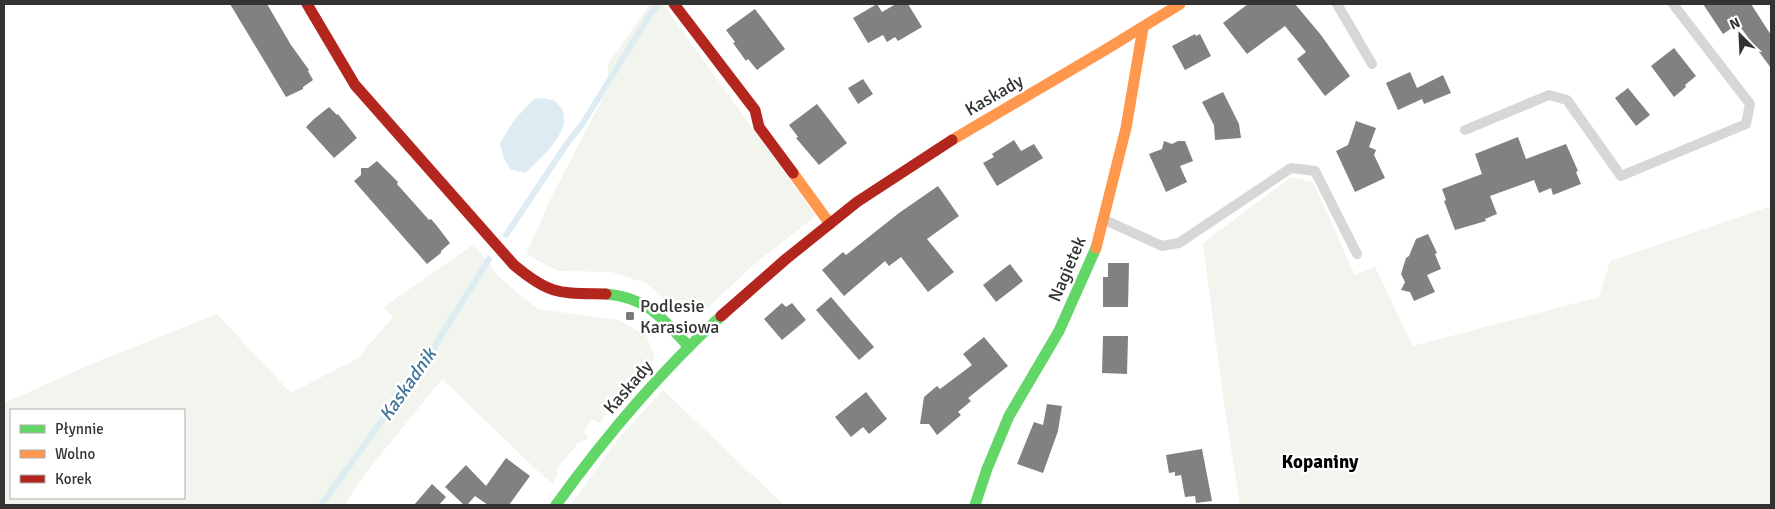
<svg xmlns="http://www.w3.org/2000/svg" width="1775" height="509" font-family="Signika,sans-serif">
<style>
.green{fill:#f1f5ed;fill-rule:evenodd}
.water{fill:#ddebf3}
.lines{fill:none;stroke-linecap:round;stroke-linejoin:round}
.stream{stroke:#ddebf3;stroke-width:6}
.building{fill:#818181}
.lane{stroke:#d7d7d7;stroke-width:10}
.fast{stroke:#63d668;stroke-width:11}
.slow{stroke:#ff974d;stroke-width:11}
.jam{stroke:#b3261e;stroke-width:11}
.poi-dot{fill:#7a7a7a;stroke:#fff;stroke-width:2}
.labels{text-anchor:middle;stroke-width:5;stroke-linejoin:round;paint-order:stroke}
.street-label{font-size:18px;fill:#333;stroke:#fff}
.poi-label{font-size:18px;fill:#333;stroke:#fff;text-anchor:start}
.water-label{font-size:19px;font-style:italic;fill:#3f7597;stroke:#fff}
.neighbourhood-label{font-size:19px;font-weight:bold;fill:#000;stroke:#fff}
</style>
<rect width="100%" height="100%" fill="#fff"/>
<g class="green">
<path d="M 650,4 L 663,4 L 816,216 L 758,261 L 703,312 L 672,305 L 646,283 L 611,272 L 558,271 L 526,254 L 553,194 L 608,88 L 608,64 Z"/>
<path d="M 1291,177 L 1313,182 L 1355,275 L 1375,267 L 1413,346 L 1599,297 L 1610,261 L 1771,206 L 1771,505 L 1240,505 L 1223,397 L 1203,243 Z"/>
<path d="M 474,244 L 501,279 L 538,309 L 618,320 L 646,335 L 655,358 L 599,423 L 593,419 L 583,431 L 589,437 L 586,440 L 579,442 L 557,469 L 558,474 L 553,483 L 544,477 L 442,379 L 369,469 L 344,505 L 4,505 L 4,403 L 96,362 L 217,314 L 291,393 L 358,358 L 393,317 L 384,307 ZM 184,410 L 184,498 L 11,498 L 11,410 Z"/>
<path d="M 663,390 L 784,505 L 570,505 L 620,437 Z"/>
</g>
<path class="water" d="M 544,98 L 555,101 L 563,110 C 563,114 564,119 564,122 C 561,141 538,161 525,173 L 510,169 L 503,156 L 500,143 L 515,119 L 534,99 Z"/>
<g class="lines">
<g class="stream">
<path d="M 506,235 L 566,145 L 583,123 L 649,16 L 657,7"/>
<path d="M 321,505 L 429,355 L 489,259"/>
</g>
</g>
<g class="building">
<path d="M 230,4 L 267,4 L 291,45 L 309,70 L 308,71 L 313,80 L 303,87 L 303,89 L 286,97 Z"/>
<path d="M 877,4 L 882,12 L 896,4 L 908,4 L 922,27 L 898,41 L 895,37 L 887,42 L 883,35 L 868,43 L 853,18 Z"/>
<path d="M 1248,4 L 1295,4 L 1321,35 L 1350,76 L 1325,96 L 1297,59 L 1306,52 L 1285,26 L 1247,54 L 1223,23 Z"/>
<path d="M 1703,4 L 1751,4 L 1771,35 L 1771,68 L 1738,24 L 1723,34 Z"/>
<path d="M 755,9 L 785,49 L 757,70 L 748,59 L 746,61 L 733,43 L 735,42 L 726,30 Z"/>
<path d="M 1195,34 L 1196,36 L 1200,34 L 1211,56 L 1185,70 L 1172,46 Z"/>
<path d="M 1674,48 L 1696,76 L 1685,85 L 1686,87 L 1674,97 L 1651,66 Z"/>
<path d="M 1410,72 L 1417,88 L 1443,75 L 1451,93 L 1424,104 L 1422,99 L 1398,110 L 1386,83 Z"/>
<path d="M 863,79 L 873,94 L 858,104 L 848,88 Z"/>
<path d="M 1628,88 L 1650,115 L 1636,126 L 1615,98 Z"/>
<path d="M 1223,92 L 1239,124 L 1241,138 L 1215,140 L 1214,125 L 1202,102 Z"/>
<path d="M 817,104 L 847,143 L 819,165 L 796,138 L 798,137 L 789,125 Z"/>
<path d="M 329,107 L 337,115 L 338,114 L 357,138 L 334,158 L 306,127 L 314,119 Z"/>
<path d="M 1356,121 L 1376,128 L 1369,147 L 1376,150 L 1374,155 L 1385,178 L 1355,192 L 1336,151 L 1348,145 Z"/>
<path d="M 1518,137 L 1526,159 L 1566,144 L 1578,171 L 1576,172 L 1581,184 L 1553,195 L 1551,188 L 1539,193 L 1534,180 L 1490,196 L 1497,214 L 1485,219 L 1486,221 L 1455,230 L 1444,201 L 1446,200 L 1442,189 L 1482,174 L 1475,154 Z"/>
<path d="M 1014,140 L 1021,151 L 1034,144 L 1043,158 L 997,186 L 983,163 L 994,157 L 992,154 Z"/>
<path d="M 1164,141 L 1172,144 L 1178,141 L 1185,141 L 1193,161 L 1180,166 L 1187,182 L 1166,192 L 1149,154 L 1162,149 Z"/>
<path d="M 377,161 L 398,182 L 397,184 L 429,220 L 431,219 L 437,226 L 450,243 L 441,251 L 441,253 L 427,264 L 354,181 L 361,175 L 361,168 L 368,168 Z"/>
<path d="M 938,186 L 959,216 L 927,239 L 954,272 L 928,292 L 901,257 L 889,266 L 885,261 L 844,296 L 822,270 L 843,252 L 846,255 L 899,213 Z"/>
<path d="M 1428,234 L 1437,253 L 1435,254 L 1441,269 L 1427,275 L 1435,292 L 1414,301 L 1410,292 L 1401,290 L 1405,282 L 1401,274 L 1406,258 L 1409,256 L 1416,239 Z"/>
<path d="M 1108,263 L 1129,263 L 1128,307 L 1103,307 L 1103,277 L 1108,277 Z"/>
<path d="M 1010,264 L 1023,281 L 996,302 L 983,285 Z"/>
<path d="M 831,297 L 874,347 L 859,360 L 816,310 Z"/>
<path d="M 782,303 L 786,307 L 792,303 L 806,320 L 782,340 L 764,319 Z"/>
<path d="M 1103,336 L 1128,336 L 1127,374 L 1102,373 Z"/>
<path d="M 984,337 L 1008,366 L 968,398 L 971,401 L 958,412 L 961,415 L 937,435 L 929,424 L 920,424 L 924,397 L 937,386 L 940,389 L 972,365 L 963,354 Z"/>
<path d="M 866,392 L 887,419 L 869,434 L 863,427 L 851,437 L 835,417 Z"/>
<path d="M 1047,404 L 1062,406 L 1058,431 L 1043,473 L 1017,464 L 1034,422 L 1043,425 Z"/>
<path d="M 1202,449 L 1212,501 L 1196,503 L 1195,496 L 1185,497 L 1181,475 L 1175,476 L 1175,472 L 1169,473 L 1166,455 Z"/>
<path d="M 506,458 L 530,476 L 509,505 L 488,505 L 475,496 L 467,505 L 464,505 L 445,487 L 466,465 L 486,486 Z"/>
<path d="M 432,484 L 446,497 L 439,505 L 414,505 Z"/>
</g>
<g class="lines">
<g class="lane">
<path d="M 1337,4 L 1372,64"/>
<path d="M 1465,130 L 1549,95 L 1567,100 L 1621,176 L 1746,124 L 1750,104 L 1673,4"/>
<path d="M 1105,220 L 1162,246 L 1179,243 L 1291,168 L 1315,171 L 1357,254"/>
</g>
<g class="fast">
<path d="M 606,294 C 647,297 663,319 689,347"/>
<path d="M 556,505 C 605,437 659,373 721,316"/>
<path d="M 975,505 L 987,469 L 1009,416 L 1059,331 L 1096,248"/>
</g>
<g class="slow">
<path d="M 952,140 L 1105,50 L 1180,4"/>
<path d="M 793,173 L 830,224"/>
<path d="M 1096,248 L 1126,128 L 1143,28"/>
</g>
<g class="jam">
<path d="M 307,4 L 355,85 L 514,265 C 551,296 560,293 606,294"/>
<path d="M 674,4 L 755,110 L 759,127 L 793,173"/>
<path d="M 721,316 L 786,259 L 857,202 L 952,140"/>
</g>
</g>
<rect class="poi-dot" x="625" y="311" width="10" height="10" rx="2.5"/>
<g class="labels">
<g class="street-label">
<text transform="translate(994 95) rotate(-30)" y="6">Kaskady</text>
<text transform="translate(1067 269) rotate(-67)" y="6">Nagietek</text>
<text transform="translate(628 387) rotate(-49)" y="6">Kaskady</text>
</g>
<g class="poi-label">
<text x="640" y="312">Podlesie<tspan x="640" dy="21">Karasiowa</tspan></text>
</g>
<g class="water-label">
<text transform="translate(407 384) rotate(-55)" y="7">Kaskadnik</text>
</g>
<g class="neighbourhood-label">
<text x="1320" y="468">Kopaniny</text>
</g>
</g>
<rect width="1775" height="509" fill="none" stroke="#333333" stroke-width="10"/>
<rect x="10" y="409" width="175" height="90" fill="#ffffff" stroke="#adadad"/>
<rect x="20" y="425" width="25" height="8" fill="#63d668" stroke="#adadad"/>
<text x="55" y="434" font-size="15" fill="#333333">Płynnie</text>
<rect x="20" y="450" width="25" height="8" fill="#ff974d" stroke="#adadad"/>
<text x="55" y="459" font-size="15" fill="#333333">Wolno</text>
<rect x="20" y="475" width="25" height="8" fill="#b3261e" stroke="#adadad"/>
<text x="55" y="484" font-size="15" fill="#333333">Korek</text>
<g transform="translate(1740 35) rotate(336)" stroke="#ffffff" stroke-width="4" paint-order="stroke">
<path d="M0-4L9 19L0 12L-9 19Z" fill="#333333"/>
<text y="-8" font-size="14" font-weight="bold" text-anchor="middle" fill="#333333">N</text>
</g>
</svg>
